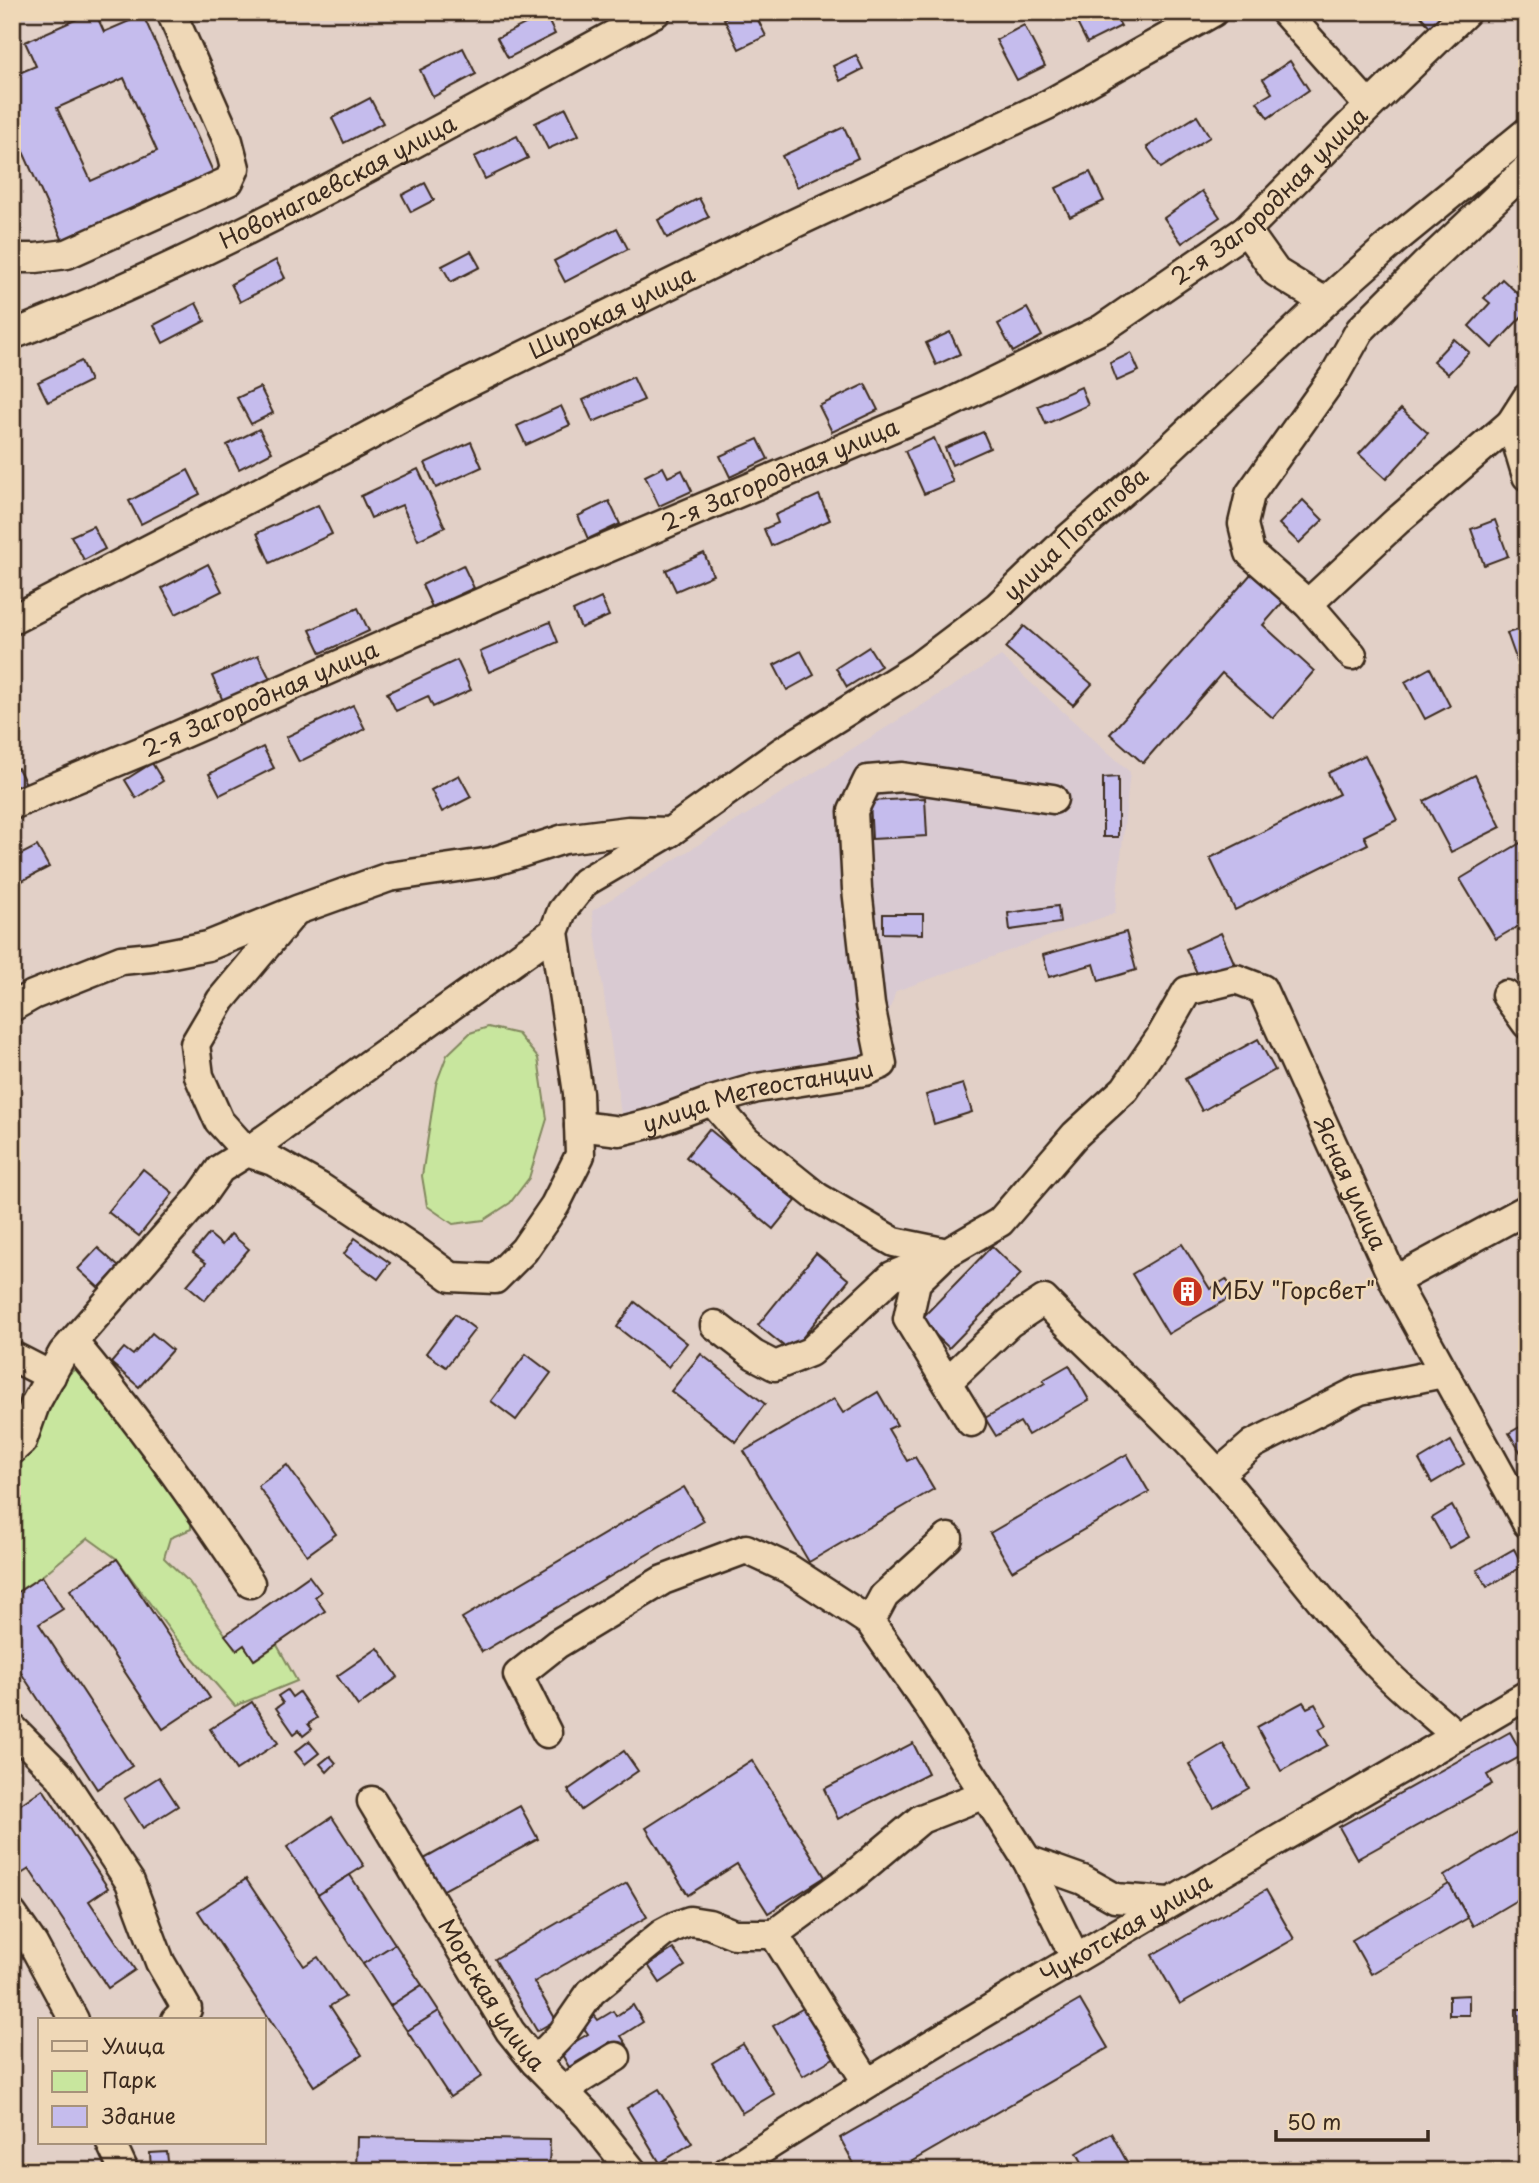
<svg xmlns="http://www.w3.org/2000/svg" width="1539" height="2183" font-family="'Playpen Sans',sans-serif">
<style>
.built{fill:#d9cad2}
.green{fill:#c8e69e;stroke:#82885e;stroke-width:2}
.building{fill:#c5bced;stroke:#3b2a1e;stroke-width:2;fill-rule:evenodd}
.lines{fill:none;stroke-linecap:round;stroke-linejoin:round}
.minor-casing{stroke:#3b2a1e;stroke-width:33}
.minor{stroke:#efd8b7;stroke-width:28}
.labels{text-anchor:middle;stroke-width:5;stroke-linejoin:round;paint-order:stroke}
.street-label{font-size:23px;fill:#3b2a1e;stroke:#efd8b7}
.poi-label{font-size:23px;fill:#3b2a1e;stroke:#efd8b7;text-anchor:start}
</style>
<rect width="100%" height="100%" fill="#e2d0c7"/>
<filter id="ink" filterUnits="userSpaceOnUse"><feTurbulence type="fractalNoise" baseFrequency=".0143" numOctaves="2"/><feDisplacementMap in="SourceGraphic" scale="14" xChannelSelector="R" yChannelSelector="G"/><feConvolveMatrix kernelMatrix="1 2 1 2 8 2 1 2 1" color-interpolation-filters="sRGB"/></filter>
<g filter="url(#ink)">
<path class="built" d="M 1001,656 L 1130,772 L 1115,913 L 896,991 L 872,1061 L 621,1114 L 592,911 Z"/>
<g class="green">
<path d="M 488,1027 L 518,1034 L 538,1058 L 547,1119 L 529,1178 L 510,1203 L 484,1220 L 453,1224 L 427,1206 L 422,1176 L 436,1084 L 447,1055 L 470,1033 Z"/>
<path d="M 78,1367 L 191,1512 L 191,1529 L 170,1538 L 164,1558 L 189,1582 L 236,1650 L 244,1645 L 255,1660 L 277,1645 L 297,1681 L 235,1706 L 174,1636 L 117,1559 L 88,1538 L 42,1576 L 12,1595 L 12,1471 L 36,1439 L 65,1377 Z"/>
<path d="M 12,2124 L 18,2164 L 24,2171 L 12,2171 Z"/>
</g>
<g class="building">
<path d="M 93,12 L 95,12 L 104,32 L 143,15 L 214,174 L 63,241 L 12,127 L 12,76 L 36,66 L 25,42 ZM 124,78 L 157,151 L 91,181 L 57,108 Z"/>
<path d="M 737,12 L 754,12 L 766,36 L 739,49 L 724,19 Z"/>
<path d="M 1093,12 L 1113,12 L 1121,26 L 1087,43 L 1076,21 Z"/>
<path d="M 1417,12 L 1450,12 L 1432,29 Z"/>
<path d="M 545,14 L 555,34 L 508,58 L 497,38 Z"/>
<path d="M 1024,25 L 1045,66 L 1017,80 L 996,40 Z"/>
<path d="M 463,48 L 476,74 L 433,97 L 420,70 Z"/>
<path d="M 856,55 L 863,69 L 840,81 L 833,66 Z"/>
<path d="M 1290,61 L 1309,90 L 1268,118 L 1257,102 L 1272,93 L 1263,79 Z"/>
<path d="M 370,98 L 383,123 L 344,143 L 332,118 Z"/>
<path d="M 566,108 L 579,135 L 548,149 L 535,123 Z"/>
<path d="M 1197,116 L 1210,137 L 1161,168 L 1147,147 Z"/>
<path d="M 844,127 L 858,158 L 797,187 L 782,156 Z"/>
<path d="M 517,136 L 528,158 L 485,179 L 474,157 Z"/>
<path d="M 1090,172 L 1104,201 L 1070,217 L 1056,188 Z"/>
<path d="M 425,183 L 434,200 L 411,212 L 402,195 Z"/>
<path d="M 1202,191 L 1220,217 L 1182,243 L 1164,218 Z"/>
<path d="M 699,198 L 709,217 L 667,238 L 658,220 Z"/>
<path d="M 617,228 L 628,249 L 565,282 L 554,261 Z"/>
<path d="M 471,251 L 480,267 L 451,282 L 442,266 Z"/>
<path d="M 1527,252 L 1527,273 L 1516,263 Z"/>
<path d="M 276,260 L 285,278 L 240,302 L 231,284 Z"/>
<path d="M 1502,279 L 1527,302 L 1527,311 L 1492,348 L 1469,326 L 1490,303 L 1484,298 Z"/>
<path d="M 196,303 L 205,321 L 163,343 L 154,325 Z"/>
<path d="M 1027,308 L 1042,336 L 1013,352 L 998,324 Z"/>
<path d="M 950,332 L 960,354 L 936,365 L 926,343 Z"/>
<path d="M 1454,339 L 1469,352 L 1448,374 L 1433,361 Z"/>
<path d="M 1131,353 L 1139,371 L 1117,381 L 1110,363 Z"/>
<path d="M 81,361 L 90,381 L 48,402 L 38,382 Z"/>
<path d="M 633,377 L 644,400 L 593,422 L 583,400 Z"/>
<path d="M 865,384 L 878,410 L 832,432 L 819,406 Z"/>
<path d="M 260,387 L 273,413 L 251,424 L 237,398 Z"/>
<path d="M 1081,387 L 1088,405 L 1046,424 L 1038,406 Z"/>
<path d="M 561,406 L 570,425 L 526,445 L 517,426 Z"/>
<path d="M 1401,409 L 1428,433 L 1386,479 L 1359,454 Z"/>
<path d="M 259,429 L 272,452 L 239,469 L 227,445 Z"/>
<path d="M 983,432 L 990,448 L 952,465 L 945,448 Z"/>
<path d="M 934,438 L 953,482 L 924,494 L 905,451 Z"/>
<path d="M 758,439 L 768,459 L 730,477 L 720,456 Z"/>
<path d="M 471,442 L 482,467 L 436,488 L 425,463 Z"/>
<path d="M 663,467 L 668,477 L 682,470 L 692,491 L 659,506 L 645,476 Z"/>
<path d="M 418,469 L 445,527 L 418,540 L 402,505 L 371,518 L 361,496 Z"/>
<path d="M 188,470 L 200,494 L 141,524 L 129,501 Z"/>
<path d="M 819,495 L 830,520 L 771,546 L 764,529 L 778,523 L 775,515 Z"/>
<path d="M 1303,500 L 1323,520 L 1299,543 L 1279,524 Z"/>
<path d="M 609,501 L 620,524 L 588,539 L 578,516 Z"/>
<path d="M 318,505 L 332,534 L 270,563 L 257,533 Z"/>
<path d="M 1495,520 L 1508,556 L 1484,565 L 1471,529 Z"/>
<path d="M 93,526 L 105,549 L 84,560 L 71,536 Z"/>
<path d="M 704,553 L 713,575 L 676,591 L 666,570 Z"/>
<path d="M 208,564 L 222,591 L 176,614 L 162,588 Z"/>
<path d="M 463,565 L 474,588 L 432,607 L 422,585 Z"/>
<path d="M 1251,574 L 1283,602 L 1263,625 L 1314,671 L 1273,718 L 1222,673 L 1143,763 L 1110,734 Z"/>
<path d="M 601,598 L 609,616 L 581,628 L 573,611 Z"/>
<path d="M 358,608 L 369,631 L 321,653 L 310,630 Z"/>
<path d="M 550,622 L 558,642 L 489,672 L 480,652 Z"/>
<path d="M 1024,626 L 1092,684 L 1073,705 L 1006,648 Z"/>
<path d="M 1527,627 L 1527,673 L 1522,675 L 1507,633 Z"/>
<path d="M 869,647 L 881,666 L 847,687 L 836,668 Z"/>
<path d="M 801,651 L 814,675 L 787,690 L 774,665 Z"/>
<path d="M 258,655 L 270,679 L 223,701 L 212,676 Z"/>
<path d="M 457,660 L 471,690 L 433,707 L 428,696 L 396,711 L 387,693 Z"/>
<path d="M 1430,668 L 1450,706 L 1425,719 L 1405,682 Z"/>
<path d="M 353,705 L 365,729 L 299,762 L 286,737 Z"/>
<path d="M 263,747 L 274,768 L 220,795 L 209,774 Z"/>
<path d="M 1365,755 L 1397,820 L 1364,836 L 1368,844 L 1235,910 L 1210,858 L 1339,794 L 1328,773 Z"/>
<path d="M 152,763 L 163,781 L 136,798 L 125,780 Z"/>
<path d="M 18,768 L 27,786 L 12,792 L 12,771 Z"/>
<path d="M 459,775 L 471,797 L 442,812 L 431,790 Z"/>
<path d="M 1475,775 L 1501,827 L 1451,852 L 1424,801 Z"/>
<path d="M 1118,777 L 1118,837 L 1103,837 L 1103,778 Z"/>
<path d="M 925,798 L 927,836 L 872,839 L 870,801 Z"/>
<path d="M 1527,839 L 1527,921 L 1496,939 L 1460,879 Z"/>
<path d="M 37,846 L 49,867 L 12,886 L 12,859 Z"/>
<path d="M 1058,906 L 1060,923 L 1010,930 L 1008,913 Z"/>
<path d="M 883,914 L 923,914 L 923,934 L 883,933 Z"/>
<path d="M 1126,932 L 1136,970 L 1099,981 L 1094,964 L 1049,977 L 1043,955 Z"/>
<path d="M 1221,933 L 1236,967 L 1201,982 L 1186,949 Z"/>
<path d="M 1258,1039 L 1275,1070 L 1202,1111 L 1185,1079 Z"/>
<path d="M 963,1084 L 972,1112 L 934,1124 L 926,1095 Z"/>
<path d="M 709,1129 L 796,1201 L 773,1229 L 686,1157 Z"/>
<path d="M 143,1169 L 173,1193 L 139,1236 L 108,1212 Z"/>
<path d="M 209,1234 L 222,1245 L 231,1234 L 249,1249 L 205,1300 L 187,1285 L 206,1263 L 193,1253 Z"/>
<path d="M 355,1238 L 390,1263 L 378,1279 L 344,1254 Z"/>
<path d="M 1182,1244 L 1210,1289 L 1226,1279 L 1236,1294 L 1168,1334 L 1132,1274 Z"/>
<path d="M 992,1246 L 1021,1274 L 949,1348 L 920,1320 Z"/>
<path d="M 98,1248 L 119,1267 L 99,1288 L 78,1269 Z"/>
<path d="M 816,1253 L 849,1280 L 791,1352 L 758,1325 Z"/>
<path d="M 635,1302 L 687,1343 L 668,1367 L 617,1327 Z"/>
<path d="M 455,1314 L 475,1329 L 446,1367 L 426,1353 Z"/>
<path d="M 152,1333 L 172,1350 L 139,1387 L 111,1363 L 124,1348 L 133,1355 Z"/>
<path d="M 526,1354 L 551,1373 L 516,1420 L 491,1401 Z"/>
<path d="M 701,1354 L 765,1404 L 736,1442 L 671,1391 Z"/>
<path d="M 1069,1365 L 1089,1400 L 1028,1435 L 1020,1422 L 996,1436 L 985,1418 L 1045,1383 L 1043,1380 Z"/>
<path d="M 878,1392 L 897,1425 L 888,1429 L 907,1461 L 915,1457 L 934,1489 L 809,1562 L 744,1451 L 834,1399 L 843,1413 Z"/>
<path d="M 1527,1423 L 1527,1463 L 1509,1433 Z"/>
<path d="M 1451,1441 L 1464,1464 L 1432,1483 L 1419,1460 Z"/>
<path d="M 1127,1454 L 1149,1492 L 1012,1571 L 990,1533 Z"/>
<path d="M 287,1465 L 336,1534 L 307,1555 L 258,1486 Z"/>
<path d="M 684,1487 L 704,1521 L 482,1652 L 462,1618 Z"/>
<path d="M 1452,1506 L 1469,1537 L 1449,1548 L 1432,1518 Z"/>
<path d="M 1514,1549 L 1523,1566 L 1487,1587 L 1477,1570 Z"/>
<path d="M 117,1559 L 210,1698 L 163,1729 L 70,1590 Z"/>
<path d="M 42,1576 L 63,1609 L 39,1624 L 132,1766 L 97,1789 L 12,1659 L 12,1596 Z"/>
<path d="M 309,1576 L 321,1592 L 315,1597 L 325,1611 L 254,1660 L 244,1645 L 237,1650 L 225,1635 Z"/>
<path d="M 378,1648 L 398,1677 L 358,1706 L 337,1676 Z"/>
<path d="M 287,1690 L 292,1697 L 299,1692 L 317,1718 L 308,1724 L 312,1729 L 303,1736 L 299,1730 L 294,1734 L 276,1708 L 283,1703 L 278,1696 Z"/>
<path d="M 252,1702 L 278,1743 L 236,1770 L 210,1729 Z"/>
<path d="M 1303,1702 L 1307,1708 L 1315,1704 L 1327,1725 L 1319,1729 L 1328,1745 L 1281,1771 L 1257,1727 Z"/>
<path d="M 1510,1732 L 1523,1755 L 1487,1775 L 1492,1784 L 1357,1859 L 1339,1827 Z"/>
<path d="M 309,1741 L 319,1753 L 305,1764 L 295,1752 Z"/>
<path d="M 913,1743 L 928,1773 L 838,1819 L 824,1789 Z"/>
<path d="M 1223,1744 L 1249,1788 L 1214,1808 L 1189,1764 Z"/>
<path d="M 624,1751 L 638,1771 L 581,1810 L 568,1790 Z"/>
<path d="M 330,1756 L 336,1763 L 327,1772 L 320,1764 Z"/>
<path d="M 752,1760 L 825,1877 L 768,1913 L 737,1864 L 688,1895 L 646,1828 Z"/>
<path d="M 159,1777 L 178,1806 L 143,1828 L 124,1799 Z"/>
<path d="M 43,1789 L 108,1888 L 89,1901 L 135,1970 L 108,1988 L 29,1869 L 18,1876 L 12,1868 L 12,1810 Z"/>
<path d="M 520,1806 L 538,1839 L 442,1891 L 424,1859 Z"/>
<path d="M 332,1817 L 364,1866 L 318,1895 L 287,1847 Z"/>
<path d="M 1527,1826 L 1527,1894 L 1473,1926 L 1444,1876 Z"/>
<path d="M 350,1875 L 395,1944 L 363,1964 L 318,1895 Z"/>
<path d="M 246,1879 L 304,1966 L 318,1957 L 345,1997 L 330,2006 L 362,2055 L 314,2086 L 198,1911 Z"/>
<path d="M 627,1883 L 647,1917 L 534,1982 L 556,2020 L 537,2031 L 495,1959 Z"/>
<path d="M 1449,1884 L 1468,1918 L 1371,1974 L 1352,1940 Z"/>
<path d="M 1266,1890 L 1294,1939 L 1180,2004 L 1152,1955 Z"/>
<path d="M 395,1944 L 422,1985 L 390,2006 L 363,1964 Z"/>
<path d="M 673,1949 L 685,1966 L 660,1983 L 648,1965 Z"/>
<path d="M 422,1985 L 439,2011 L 407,2031 L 390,2006 Z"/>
<path d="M 1469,1995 L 1469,2015 L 1449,2015 L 1449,1996 Z"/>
<path d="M 1080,2000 L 1108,2048 L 895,2171 L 877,2171 L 873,2164 L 858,2171 L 840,2138 Z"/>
<path d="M 633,2005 L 643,2022 L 621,2036 L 627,2045 L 621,2049 L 614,2048 L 610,2042 L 569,2067 L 560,2051 L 588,2034 L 581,2024 L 595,2016 L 598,2020 L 613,2011 L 616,2016 Z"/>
<path d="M 807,2006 L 837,2056 L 803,2076 L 773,2026 Z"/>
<path d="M 1516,2009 L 1527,2009 L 1527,2135 L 1517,2135 Z"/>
<path d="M 439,2011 L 482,2076 L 450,2097 L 407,2031 Z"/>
<path d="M 743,2044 L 774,2094 L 742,2113 L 712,2063 Z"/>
<path d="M 659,2089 L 692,2143 L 660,2163 L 627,2108 Z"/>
<path d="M 1111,2133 L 1132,2171 L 1087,2171 L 1077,2153 Z"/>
<path d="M 357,2137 L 550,2140 L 549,2171 L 356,2171 Z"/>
<path d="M 167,2152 L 169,2171 L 151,2171 L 150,2153 Z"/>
</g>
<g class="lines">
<defs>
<g id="minor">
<path d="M 1285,12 L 1369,106"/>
<path d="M 1246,230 L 1276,272 L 1325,302"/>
<path d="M 12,258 L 36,258 L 67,254 L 229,181 L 235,168 L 228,141 L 171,12"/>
<path id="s1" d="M 12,335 C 234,248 446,125 656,12"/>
<path d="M 1527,398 L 1511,423 L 1527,476"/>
<path d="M 1308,604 L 1397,521 L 1511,423"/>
<path id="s2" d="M 12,620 L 361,440 L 458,388 L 791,225 L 1049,104 L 1213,12"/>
<path d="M 1352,655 L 1308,604 L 1250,553 L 1243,524 L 1250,494 L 1334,376 L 1360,330 L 1426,264 L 1527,169"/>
<path id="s3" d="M 12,805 L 152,747 L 560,568 L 948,404 L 1102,329 L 1246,230 L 1347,128 L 1466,12"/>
<path d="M 292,915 L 221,1000 L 195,1044 L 199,1076 L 219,1121 L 247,1152 L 554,932"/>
<path d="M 1506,995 L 1527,1024"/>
<path d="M 12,1007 L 33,995 L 121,960 L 152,957 L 208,946 L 297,910 L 389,877 L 492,862 L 564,839 L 628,831 L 670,832"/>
<path id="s4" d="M 712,1101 L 746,1140 L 817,1197 L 894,1242 L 947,1253 L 1000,1222 L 1075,1135 L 1125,1089 L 1160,1038 L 1187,991 L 1236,979 L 1262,989 L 1397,1287 L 1527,1523"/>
<path id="s5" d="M 579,1126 L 620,1131 L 656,1122 L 712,1101 L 757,1088 L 865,1071 L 882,1064 L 870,1005 L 857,889 L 853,811 L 868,780 L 903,777 L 1053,799"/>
<path d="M 940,1259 L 916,1282 L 908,1319 L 971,1422"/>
<path d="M 1394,1281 L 1527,1209"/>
<path d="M 715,1325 L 754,1355 L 775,1366 L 810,1352 L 892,1276 L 947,1253"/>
<path d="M 73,1342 C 137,1418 195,1500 250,1583"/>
<path d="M 12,1356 L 51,1376"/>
<path d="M 948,1381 L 1009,1323 L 1044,1300 C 1101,1359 1163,1412 1217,1473 C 1272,1536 1320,1604 1378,1665 C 1402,1690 1431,1713 1457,1736"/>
<path id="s6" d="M 12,1450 L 22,1441 L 35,1404 L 63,1353 L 201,1196 L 220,1169 L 247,1152 L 273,1161 L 321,1188 L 413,1249 L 451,1277 L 495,1279 L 524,1250 L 555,1205 L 580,1155 L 578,1093 L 554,932 L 562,911 L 585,882 L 670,832 L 783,751 L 919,666 L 997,607 L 1069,538 L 1145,472 L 1325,302 L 1395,240 L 1527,132"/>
<path d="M 1218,1474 L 1253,1444 L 1360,1390 L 1443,1373"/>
<path d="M 870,1622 L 884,1596 L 948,1538"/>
<path d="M 12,1728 L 60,1776 L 130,1882 L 160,1962 L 187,2009 L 176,2020"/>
<path d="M 547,1733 L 518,1675 L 557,1644 L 663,1580 L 746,1549 L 789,1569 L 870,1622 L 928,1705 L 1027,1860 L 1075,1957"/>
<path id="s7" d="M 372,1801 L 510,2031 L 535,2062 L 589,2117 L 632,2171"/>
<path d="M 1027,1860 L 1083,1880 L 1115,1898 L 1169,1902"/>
<path d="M 12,1914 L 33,1944 L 74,2020"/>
<path d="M 774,1934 L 853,1876 L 921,1819 L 985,1794"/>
<path d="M 535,2062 L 562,2034 L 591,1992 L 663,1933 L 676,1926 L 690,1921 L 709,1924 L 734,1934 L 774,1934 L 867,2082"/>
<path d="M 567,2095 L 577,2081 L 616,2057"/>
<path d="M 111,2143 L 124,2171"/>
<path id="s8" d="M 728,2171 C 989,2004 1259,1852 1527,1695"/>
</g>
</defs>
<use href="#minor" class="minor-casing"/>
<use href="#minor" class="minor"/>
</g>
</g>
<defs>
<symbol id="building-disc" viewBox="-11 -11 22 22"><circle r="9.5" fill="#c8321e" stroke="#efd8b7"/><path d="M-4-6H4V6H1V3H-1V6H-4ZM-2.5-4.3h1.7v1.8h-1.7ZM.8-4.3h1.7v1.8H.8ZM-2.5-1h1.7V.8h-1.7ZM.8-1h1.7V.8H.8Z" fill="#fff"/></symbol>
</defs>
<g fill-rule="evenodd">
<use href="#building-disc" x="1170" y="1274" width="35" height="35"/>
</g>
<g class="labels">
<g class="street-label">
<text dy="8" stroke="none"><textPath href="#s1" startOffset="360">Новонагаевская улица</textPath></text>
<text dy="8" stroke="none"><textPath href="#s3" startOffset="1404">2-я Загородная улица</textPath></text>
<text dy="8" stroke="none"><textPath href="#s2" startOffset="674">Широкая улица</textPath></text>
<text dy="8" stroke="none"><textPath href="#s3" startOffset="836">2-я Загородная улица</textPath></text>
<text dy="8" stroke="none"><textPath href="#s6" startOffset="1708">улица Потапова</textPath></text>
<text dy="8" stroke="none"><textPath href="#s3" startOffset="270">2-я Загородная улица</textPath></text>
<text dy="8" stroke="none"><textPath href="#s5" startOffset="184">улица Метеостанции</textPath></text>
<text dy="8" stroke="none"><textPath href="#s4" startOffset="938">Ясная улица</textPath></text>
<text dy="8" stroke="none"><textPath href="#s8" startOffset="466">Чукотская улица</textPath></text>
<text dy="8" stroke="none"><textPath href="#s7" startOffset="228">Морская улица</textPath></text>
</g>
<g class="poi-label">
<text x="1211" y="1299">МБУ "Горсвет"</text>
</g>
</g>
<rect width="1539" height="2183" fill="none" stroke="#efd8b7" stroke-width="42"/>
<rect x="21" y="21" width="1497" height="2141" fill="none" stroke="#3b2a1e" stroke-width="2.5" filter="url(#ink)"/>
<rect x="38" y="2018" width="228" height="126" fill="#efd8b7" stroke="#a7927a" stroke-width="2"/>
<rect x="52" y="2041" width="35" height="10" fill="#efd8b7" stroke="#a7927a" stroke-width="2"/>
<text x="102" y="2054" font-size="21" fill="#3b2a1e">Улица</text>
<rect x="52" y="2071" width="35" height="21" fill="#c8e69e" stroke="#a7927a" stroke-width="2"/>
<text x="102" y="2088" font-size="21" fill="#3b2a1e">Парк</text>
<rect x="52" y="2106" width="35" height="21" fill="#c5bced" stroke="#a7927a" stroke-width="2"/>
<text x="102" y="2124" font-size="21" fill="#3b2a1e">Здание</text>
<path d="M1276 2130v10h152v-10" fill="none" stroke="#3b2a1e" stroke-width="3.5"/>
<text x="1287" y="2130" font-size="21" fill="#3b2a1e" stroke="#efd8b7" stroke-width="5" paint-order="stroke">50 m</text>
</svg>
